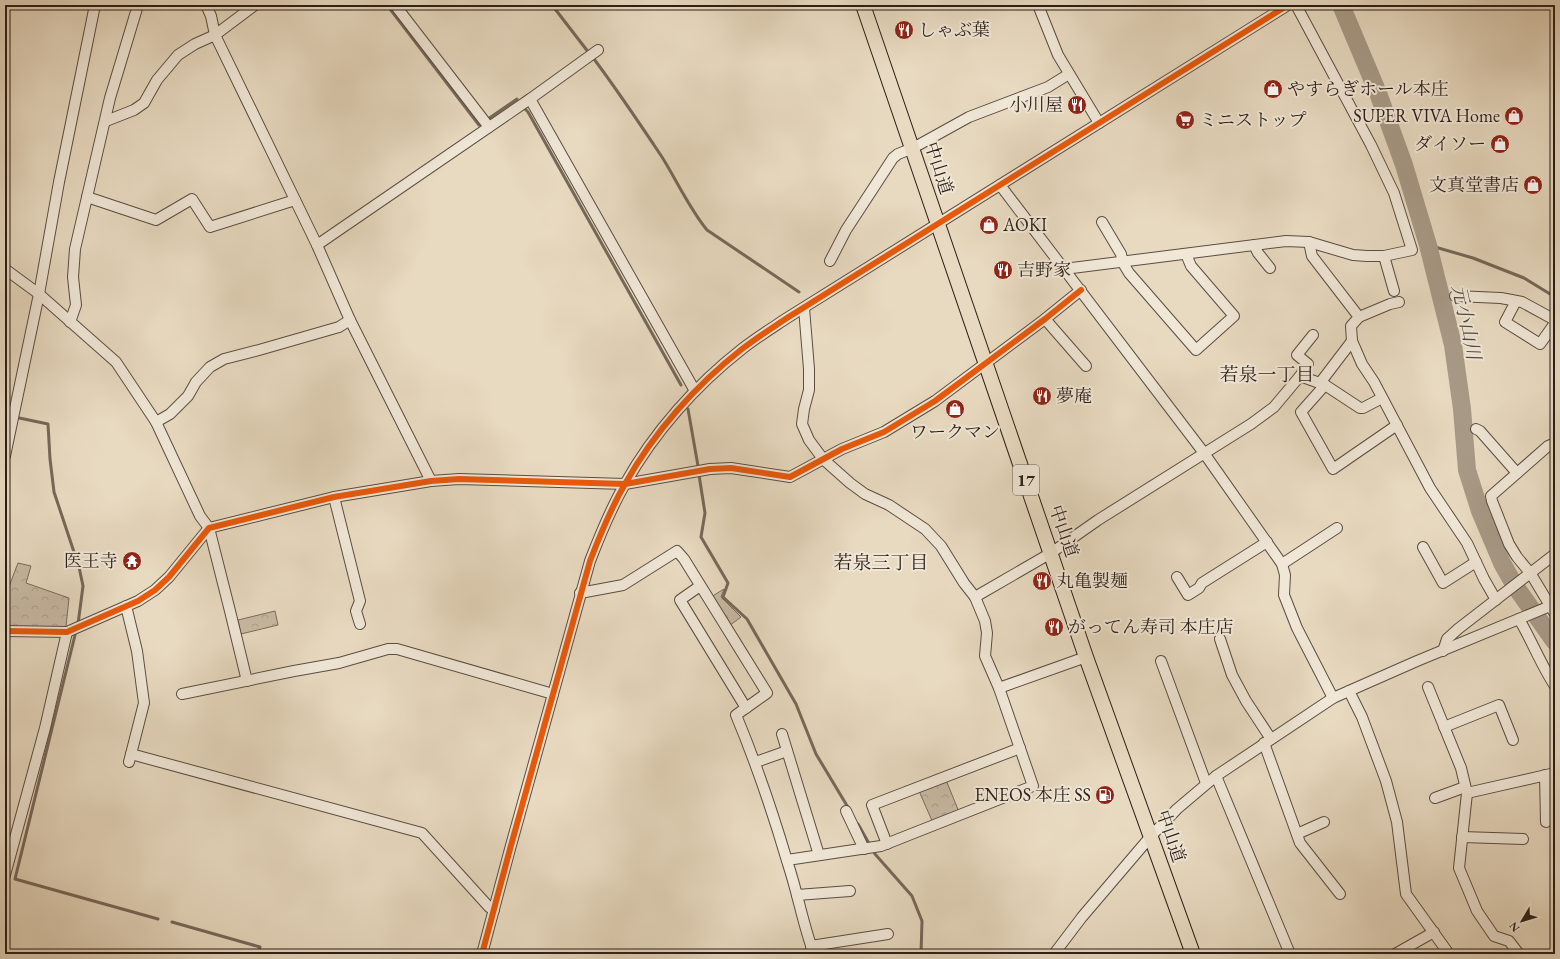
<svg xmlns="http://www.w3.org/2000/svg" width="1560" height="959" font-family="'EB Garamond','Noto Serif JP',serif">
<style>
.park{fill:url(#park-crowns);stroke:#7a6c5e}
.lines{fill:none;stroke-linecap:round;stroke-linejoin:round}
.stream{stroke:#76685a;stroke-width:3}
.river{stroke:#a89a87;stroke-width:18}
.minor-casing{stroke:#5a4d42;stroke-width:12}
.highway-casing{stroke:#2b1e17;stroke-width:16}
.minor{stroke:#f0e7d7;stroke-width:10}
.highway{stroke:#e8dac1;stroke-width:14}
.cycleway-casing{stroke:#f0e7d7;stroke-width:8}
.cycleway{stroke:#e8590c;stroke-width:6}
.labels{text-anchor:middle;stroke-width:4;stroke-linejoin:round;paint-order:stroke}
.shield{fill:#f0e7d7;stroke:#665a51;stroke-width:1}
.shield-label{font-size:17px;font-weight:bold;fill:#2b1e17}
.poi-label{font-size:18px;fill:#2b1e17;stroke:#f0e7d7;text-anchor:start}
.street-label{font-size:18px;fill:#2b1e17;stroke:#f0e7d7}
.water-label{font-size:19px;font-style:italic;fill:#57493e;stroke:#f0e7d7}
.neighbourhood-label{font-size:19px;fill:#2b1e17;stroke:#f0e7d7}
</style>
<defs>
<pattern id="park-crowns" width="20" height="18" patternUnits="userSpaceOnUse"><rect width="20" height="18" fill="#c8baa4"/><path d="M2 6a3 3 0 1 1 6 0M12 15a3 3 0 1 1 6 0" fill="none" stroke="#ac9f8c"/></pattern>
</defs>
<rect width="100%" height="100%" fill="#e8dac1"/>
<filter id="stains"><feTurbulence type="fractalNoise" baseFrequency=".005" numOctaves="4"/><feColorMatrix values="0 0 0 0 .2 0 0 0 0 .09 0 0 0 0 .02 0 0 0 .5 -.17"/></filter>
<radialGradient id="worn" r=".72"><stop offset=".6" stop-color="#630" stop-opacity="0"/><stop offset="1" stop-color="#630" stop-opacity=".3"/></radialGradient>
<g class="park">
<path d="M 18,563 L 31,566 L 26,583 L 69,598 L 66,626 L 61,630 L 5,627 L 5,597 Z"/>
<path d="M 724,589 L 721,597 L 741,617 L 729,626 L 711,597 Z"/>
<path d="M 275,611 L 278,625 L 241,634 L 238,620 Z"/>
<path d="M 946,780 L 959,812 L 933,823 L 919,791 Z"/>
</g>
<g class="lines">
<g class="stream">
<path d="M 387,5 L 479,125"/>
<path d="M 552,5 L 589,53"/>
<path d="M 594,59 C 618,91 640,124 662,157 C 677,181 689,208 707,230 L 799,292"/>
<path d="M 524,108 L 528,112 L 681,385"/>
<path d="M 488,119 L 517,99"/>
<path d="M 1428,245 L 1473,258 L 1524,278 L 1555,297"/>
<path d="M 688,409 L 698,466"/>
<path d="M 5,415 L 48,424 L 50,459 L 54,492 L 79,567 L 83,586 L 78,624"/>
<path d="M 699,475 L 705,513 L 701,537 L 728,583 L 723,597 L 747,619 L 796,704 L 816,754 L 849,809"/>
<path d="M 76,631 L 15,879 L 158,919"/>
<path d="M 858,824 L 875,854 L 912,896 L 922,921 L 921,954"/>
<path d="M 172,922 L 260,947 L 258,954"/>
</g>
<path class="river" d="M 1341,5 L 1378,93 L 1404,165 L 1428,245 L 1453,345 L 1462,409 L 1467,470 L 1480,511 L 1502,563 L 1515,586 L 1555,642"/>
<defs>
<g id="minor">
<path d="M 206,5 L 211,16 L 215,35 L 317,245 L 350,320 L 431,481"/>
<path d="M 395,5 L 489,127"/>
<path d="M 1038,5 L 1058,55 L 1099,123"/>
<path d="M 530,99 L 695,391"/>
<path d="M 106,121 L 134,110 L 144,103 L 157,80 L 178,55 L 195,44 L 215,35 L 255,5"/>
<path d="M 1000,185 L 1204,453 L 1282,564 L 1285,575 L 1284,595 L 1297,628 L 1333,698"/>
<path d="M 87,197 L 156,220 L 192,199 L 210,227 L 295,200"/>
<path d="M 1102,222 L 1121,254 L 1123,263 L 1129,273 L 1196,350 L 1234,316 L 1191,266 L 1186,254"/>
<path d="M 1309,242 L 1312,256 L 1359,317 L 1351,326 L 1352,341 L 1362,364 L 1374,382 L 1430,488 L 1467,543 L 1484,579 L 1496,600"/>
<path d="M 317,245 L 530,99 L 598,50"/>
<path d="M 1254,245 L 1258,253 L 1270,268"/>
<path d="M 1384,256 L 1394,291"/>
<path d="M 830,261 L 846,230 L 893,158 L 898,154 L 913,148 L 969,117 L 1048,87 L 1069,74"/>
<path d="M 5,269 L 39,294 L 116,362 L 156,422 L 200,516 L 209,528 L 230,611 L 247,681"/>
<path d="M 1066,270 L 1072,268 L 1286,241 L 1309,242 L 1353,255 L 1367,256 L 1384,256 L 1412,250 L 1394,193 L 1371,145 L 1296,5"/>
<path d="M 1455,296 L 1501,298 L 1522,302 L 1555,320"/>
<path d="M 1516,301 L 1505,322 L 1540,344 L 1555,323"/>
<path d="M 1359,317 L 1390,304 L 1399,302"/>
<path d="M 1045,319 L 1086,366"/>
<path d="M 70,322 L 76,305 L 73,277 L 75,249 L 110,98 L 138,5"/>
<path d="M 1300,376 L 1308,364 L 1297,355 L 1313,335"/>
<path d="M 1320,383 L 1352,341"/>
<path d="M 1382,398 L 1363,408 L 1360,408 L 1325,385 L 1301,412 L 1333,469 L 1397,425"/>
<path d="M 156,422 L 170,414 L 188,396 L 196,382 L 210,367 L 224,359 L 259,350 L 339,327 L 350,320"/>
<path d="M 1476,429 L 1480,431 L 1517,473"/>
<path d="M 1555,443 L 1548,446 L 1491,496 L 1492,501 L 1509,544 L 1517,557 L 1531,574 L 1555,614"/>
<path d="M 5,456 L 39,294 L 59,182 L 95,5"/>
<path d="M 334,497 L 360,601 L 356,611 L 360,624"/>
<path d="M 1423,547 L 1443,583 L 1476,562"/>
<path d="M 1282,564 L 1337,528"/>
<path d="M 1177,577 L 1188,595 L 1199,588 L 1202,583 L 1267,542"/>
<path d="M 700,586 L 680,600 L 746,708"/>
<path d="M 580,593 L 623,585 L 677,551 L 684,559 L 767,693 L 736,715 C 756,763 773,813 788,864 C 798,894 803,925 814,954"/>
<path d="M 975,597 L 1051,553 L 1098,520 L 1251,424 L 1274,407 L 1300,376 L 1325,385"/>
<path d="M 126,606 L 137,651 L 144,703 L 129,762"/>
<path d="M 1519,619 C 1532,641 1541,665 1555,686"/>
<path d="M 5,631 L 67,632 L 138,601 L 155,590 L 169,577 L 209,528 L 334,497 L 431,481 L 459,479 L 625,484 L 710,469 L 731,468 L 790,477 L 842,449 L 884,432 L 935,401 L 1045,319 L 1081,290"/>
<path d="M 1220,639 L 1232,675 L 1246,701 L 1271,739"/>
<path d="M 1443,651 L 1447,639 L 1458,629 L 1555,554"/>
<path d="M 1161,661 L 1206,783"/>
<path d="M 1428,687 L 1461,768 L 1467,793 L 1459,868 L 1477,911 L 1494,936 L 1509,941 L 1519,954"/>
<path d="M 999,688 L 1086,657"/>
<path d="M 1349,691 L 1362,717 L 1386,781 L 1397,822 L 1406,894 L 1449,954"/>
<path d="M 182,694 L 294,671 L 339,663 L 388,649 L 397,649 L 553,694"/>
<path d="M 1444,727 L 1499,705 L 1513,740"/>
<path d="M 782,734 L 819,855"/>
<path d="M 1264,743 L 1300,843 L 1340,894"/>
<path d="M 131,754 L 422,833 L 489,907 L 494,910"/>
<path d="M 756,762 L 787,751"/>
<path d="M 1545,775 L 1546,822"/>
<path d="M 1216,776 L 1290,954"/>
<path d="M 1467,793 L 1555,773"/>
<path d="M 1435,798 L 1465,787"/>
<path d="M 846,811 L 864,849"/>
<path d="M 1297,834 L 1324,822"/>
<path d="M 1462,837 L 1523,839"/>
<path d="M 887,844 L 872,805 L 1020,748"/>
<path d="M 787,860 L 881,846 L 1033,786 L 999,688 L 985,656 L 987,633 L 985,621 L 975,597 L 964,583 L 941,546 L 925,529 L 889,505 L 865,494 L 850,483 L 823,459 L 809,440 L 802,424 L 804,409 L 809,390 L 809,369 L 804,308"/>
<path d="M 5,875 L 45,728 L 67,632"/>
<path d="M 797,895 L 850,891"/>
<path d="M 811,946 L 888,934"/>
<path d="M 482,954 L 510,849 L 590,561 C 600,535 611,508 625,484 C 654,432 696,385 742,349 C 756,338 772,328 787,318 L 1288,5"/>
<path d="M 1054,954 L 1082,917 L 1151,836 L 1177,809 L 1216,776 L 1333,698 L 1417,661 L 1555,604"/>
<path d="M 1395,954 L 1434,932"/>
</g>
<path id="highway" d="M 863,5 L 1086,657 L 1193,954"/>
</defs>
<use href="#minor" class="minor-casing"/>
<use href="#highway" class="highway-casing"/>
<use href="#minor" class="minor"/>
<use href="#highway" class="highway"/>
<defs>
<g id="cycleway">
<path d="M 5,631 L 67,632 L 138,601 L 155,590 L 169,577 L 209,528 L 334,497 L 431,481 L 459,479 L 625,484 L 710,469 L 731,468 L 790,477 L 842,449 L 884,432 L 935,401 L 1045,319 L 1081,290"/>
<path d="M 482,954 L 510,849 L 590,561 C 600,535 611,508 625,484 C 654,432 696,385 742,349 C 756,338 772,328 787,318 L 1288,5"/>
</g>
</defs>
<use href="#cycleway" class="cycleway-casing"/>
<use href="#cycleway" class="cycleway"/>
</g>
<defs>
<symbol id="restaurant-disc" viewBox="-11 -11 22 22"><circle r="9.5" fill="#8f2418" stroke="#f0e7d7"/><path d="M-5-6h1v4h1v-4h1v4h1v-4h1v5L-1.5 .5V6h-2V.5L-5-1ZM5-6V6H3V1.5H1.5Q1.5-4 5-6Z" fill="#fff"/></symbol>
<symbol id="shop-disc" viewBox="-11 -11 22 22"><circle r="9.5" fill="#8f2418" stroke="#f0e7d7"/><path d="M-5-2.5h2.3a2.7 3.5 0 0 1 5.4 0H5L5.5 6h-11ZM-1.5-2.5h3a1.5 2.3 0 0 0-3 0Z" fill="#fff"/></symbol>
<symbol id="supermarket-disc" viewBox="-11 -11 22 22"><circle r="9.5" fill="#8f2418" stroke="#f0e7d7"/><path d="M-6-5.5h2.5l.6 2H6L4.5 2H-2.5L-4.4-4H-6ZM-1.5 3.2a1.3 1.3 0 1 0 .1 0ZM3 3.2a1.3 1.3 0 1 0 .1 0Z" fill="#fff"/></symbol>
<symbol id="temple-disc" viewBox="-11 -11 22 22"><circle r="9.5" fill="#8f2418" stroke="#f0e7d7"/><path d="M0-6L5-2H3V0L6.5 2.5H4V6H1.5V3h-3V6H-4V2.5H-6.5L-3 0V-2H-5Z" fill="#fff"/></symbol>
<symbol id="fuel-disc" viewBox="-11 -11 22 22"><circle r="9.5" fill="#8f2418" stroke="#f0e7d7"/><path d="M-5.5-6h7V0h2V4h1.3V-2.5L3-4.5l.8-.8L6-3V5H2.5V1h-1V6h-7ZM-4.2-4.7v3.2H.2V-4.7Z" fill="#fff"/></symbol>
</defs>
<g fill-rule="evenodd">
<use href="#restaurant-disc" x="893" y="19" width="22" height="22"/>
<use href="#shop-disc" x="1262" y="78" width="22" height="22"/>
<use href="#restaurant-disc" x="1066" y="94" width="22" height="22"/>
<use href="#shop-disc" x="1503" y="105" width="22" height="22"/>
<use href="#supermarket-disc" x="1174" y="109" width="22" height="22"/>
<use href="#shop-disc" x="1489" y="133" width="22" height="22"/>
<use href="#shop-disc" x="1522" y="174" width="22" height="22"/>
<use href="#shop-disc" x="978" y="214" width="22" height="22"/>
<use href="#restaurant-disc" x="992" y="259" width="22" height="22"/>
<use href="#restaurant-disc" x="1031" y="385" width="22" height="22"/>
<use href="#shop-disc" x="944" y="398" width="22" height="22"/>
<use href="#temple-disc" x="121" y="550" width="22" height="22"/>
<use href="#restaurant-disc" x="1031" y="570" width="22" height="22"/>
<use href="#restaurant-disc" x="1043" y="616" width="22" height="22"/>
<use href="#fuel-disc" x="1094" y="784" width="22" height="22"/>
</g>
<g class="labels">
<rect class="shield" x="1013" y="465" width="26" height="30" rx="3"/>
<g class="shield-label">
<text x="1026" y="486">17</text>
</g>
<g class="poi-label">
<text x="918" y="36">しゃぶ葉</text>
<text x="1287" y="95">やすらぎホール本庄</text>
<text x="1063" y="111" text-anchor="end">小川屋</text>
<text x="1500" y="122" text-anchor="end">SUPER VIVA Home</text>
<text x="1199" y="126">ミニストップ</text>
<text x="1486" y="150" text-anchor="end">ダイソー</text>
<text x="1519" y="191" text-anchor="end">文真堂書店</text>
<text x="1003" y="231">AOKI</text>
<text x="1017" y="276">吉野家</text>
<text x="1056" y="402">夢庵</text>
<text x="955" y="438" text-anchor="middle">ワークマン</text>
<text x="118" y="567" text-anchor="end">医王寺</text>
<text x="1056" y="587">丸亀製麺</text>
<text x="1068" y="633">がってん寿司 本庄店</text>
<text x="1091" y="801" text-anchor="end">ENEOS 本庄 SS</text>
</g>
<g class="street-label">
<text transform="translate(939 168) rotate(72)" y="6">中山道</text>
<text transform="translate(1064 531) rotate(71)" y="6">中山道</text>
<text transform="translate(1171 836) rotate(71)" y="6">中山道</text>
</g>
<g class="water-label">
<text transform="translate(1467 322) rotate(78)" y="7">元小山川</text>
</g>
<g class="neighbourhood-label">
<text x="1267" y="381">若泉一丁目</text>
<text x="881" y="569">若泉三丁目</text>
</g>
</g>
<rect width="1560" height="959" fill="none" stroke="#e8dac1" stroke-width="20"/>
<rect x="6" y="6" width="1548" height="947" fill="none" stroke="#2b1e17" stroke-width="2"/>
<rect x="10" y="10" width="1540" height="939" fill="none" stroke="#2b1e17"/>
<g transform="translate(1522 921) rotate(232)" stroke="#f0e7d7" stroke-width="3" paint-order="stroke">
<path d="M0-3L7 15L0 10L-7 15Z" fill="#2b1e17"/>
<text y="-6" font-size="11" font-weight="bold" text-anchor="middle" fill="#2b1e17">N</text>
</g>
<rect width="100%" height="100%" filter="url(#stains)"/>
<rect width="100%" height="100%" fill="url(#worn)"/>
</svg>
